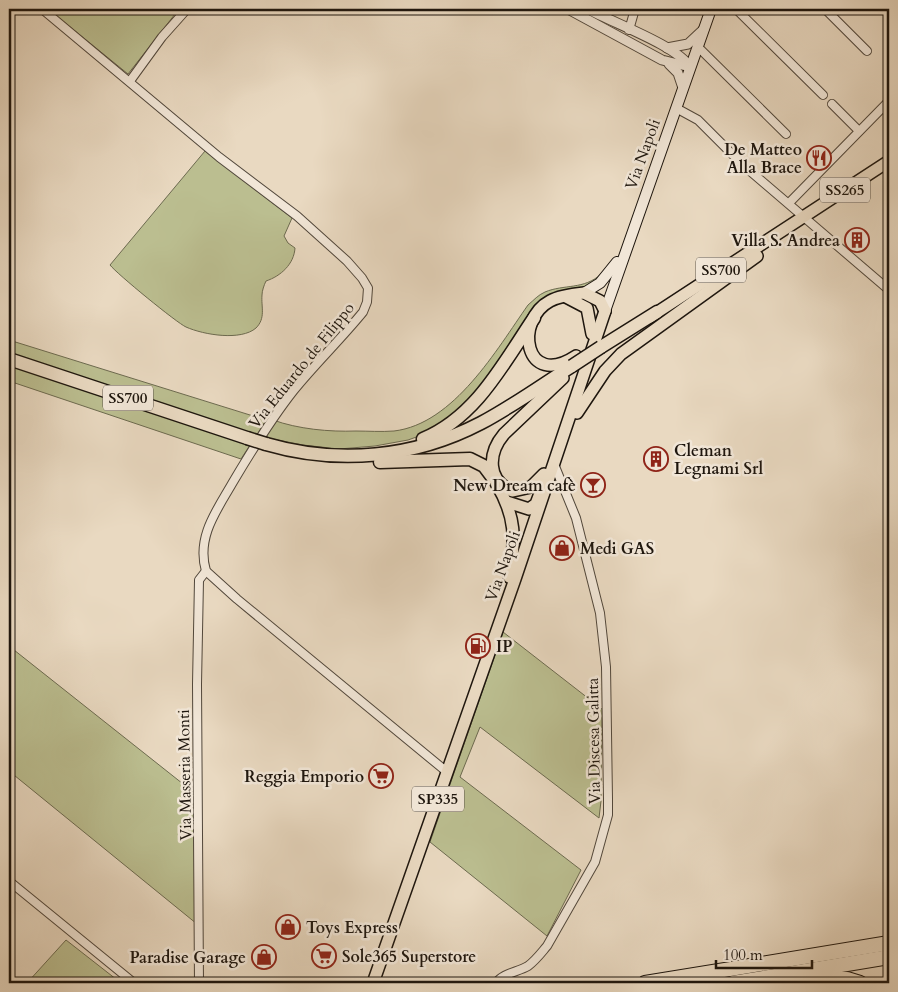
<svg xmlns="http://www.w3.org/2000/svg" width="898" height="992" font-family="Cardo,serif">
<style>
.green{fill:#bbbe90;stroke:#6c6a4f}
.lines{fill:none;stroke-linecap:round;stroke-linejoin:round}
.minor-casing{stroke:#51473b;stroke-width:10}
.tertiary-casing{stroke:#51473b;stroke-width:11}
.secondary-casing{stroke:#1e160e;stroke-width:12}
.primary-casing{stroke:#1e160e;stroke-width:14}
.trunk-casing{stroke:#1e160e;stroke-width:15}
.motorway-casing{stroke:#1e160e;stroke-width:16}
.minor{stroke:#f1e6d7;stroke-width:8}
.tertiary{stroke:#f1e6d7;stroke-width:9}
.secondary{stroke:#f1e6d7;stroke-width:10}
.primary{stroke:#e9d9c1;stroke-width:11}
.trunk{stroke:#e9d9c1;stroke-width:12}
.motorway{stroke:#e9d9c1;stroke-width:14}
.trunk-bridge-casing{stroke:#1e160e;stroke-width:15;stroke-linecap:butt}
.trunk-bridge{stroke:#e9d9c1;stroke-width:12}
.labels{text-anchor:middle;stroke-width:5;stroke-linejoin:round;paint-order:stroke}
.shield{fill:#f1e6d7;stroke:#5d544a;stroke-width:1}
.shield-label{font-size:15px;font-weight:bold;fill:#1e160e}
.poi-label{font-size:16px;font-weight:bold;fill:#1e160e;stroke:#f1e6d7;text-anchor:end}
.street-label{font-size:16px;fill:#1e160e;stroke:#f1e6d7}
</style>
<rect width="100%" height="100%" fill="#e9d9c1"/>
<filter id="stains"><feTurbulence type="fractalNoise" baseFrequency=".004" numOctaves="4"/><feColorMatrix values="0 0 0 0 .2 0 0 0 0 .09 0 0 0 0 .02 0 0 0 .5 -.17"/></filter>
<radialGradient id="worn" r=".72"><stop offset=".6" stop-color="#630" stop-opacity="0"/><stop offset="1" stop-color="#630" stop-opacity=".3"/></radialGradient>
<g class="green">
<path d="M 48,9 L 179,9 L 128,74 Z"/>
<path d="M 205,151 L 292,218 L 284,236 L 288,243 L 295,248 C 294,264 281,276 266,281 C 264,285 262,291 262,295 C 261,307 266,318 256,328 C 241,341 204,335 186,327 C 177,323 117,274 110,265 Z"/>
<path d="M 601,274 L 603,276 L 585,289 L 552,295 L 480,392 L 433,431 L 408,440 L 375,446 L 339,449 L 303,445 L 262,437 L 273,420 C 298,429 329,432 356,431 C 368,431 381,432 394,431 C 454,424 497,349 528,305 C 534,300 538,295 545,292 C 564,284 584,290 601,274 Z"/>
<path d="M 9,340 L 266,420 L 257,435 L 9,354 Z"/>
<path d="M 9,365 L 250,445 L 241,459 L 9,381 Z"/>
<path d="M 503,632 L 602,709 L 601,801 L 599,818 L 480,727 L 460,777 L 581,870 L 547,936 L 430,842 Z"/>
<path d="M 9,646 L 197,795 L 197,924 L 9,771 Z"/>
<path d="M 66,940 L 121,983 L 27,983 Z"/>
</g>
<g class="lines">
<defs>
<g id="minor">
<path d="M 42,9 L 219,157 L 297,216 L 347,261 L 362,278 L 368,288 L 367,302 L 363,312 C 341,339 316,363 294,390 C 271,419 252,450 233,482 C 217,510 196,537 206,571 L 237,599 L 447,772"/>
<path d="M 736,9 L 823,95"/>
<path d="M 825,9 L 867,51"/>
<path d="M 629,30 L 635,9"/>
<path d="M 697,46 L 786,134"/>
<path d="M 130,81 L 162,37 L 187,9"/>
<path d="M 832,104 L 859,131"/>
<path d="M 676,108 L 698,120 L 743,165 L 889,290"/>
<path d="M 789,203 L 889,101"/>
<path d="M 9,881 L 134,983"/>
<path d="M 199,983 L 197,684 L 199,580 L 206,571"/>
<path d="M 496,983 C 503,973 518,972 528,966 C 536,960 541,953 547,946 L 595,862 L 608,815 L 608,799 L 606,667 L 600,613 L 576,518 L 554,464"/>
</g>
<g id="tertiary">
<path d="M 568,9 L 662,60 L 690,67"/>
<path d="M 588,9 C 613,23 676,45 690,67"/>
<path d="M 667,48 L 688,44 L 704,29"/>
<path d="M 669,64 L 678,73 L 683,88"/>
</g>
<g id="secondary">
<path d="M 584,293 L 600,283 L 617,262"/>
<path d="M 605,311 L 711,9"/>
</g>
<g id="primary">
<path d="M 566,297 L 587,308 L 592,334"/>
<path d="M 650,317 L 889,161"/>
<path d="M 576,356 C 524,390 514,320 550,301 C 559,296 574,294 584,293 L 600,301 L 605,311"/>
<path d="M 577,413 L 605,371 L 621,354 L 757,256"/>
<path d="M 544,474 L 531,487 L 513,491 C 486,481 488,453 504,434 L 563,378"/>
<path d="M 496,483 C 516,516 516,539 509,577"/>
<path d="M 507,502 L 529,509 L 536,504 L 539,496"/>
<path d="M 373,983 L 515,579 L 605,311"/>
</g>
<g id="trunk">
<path d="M 601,347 L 657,312"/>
<path d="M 9,359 L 247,438"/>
<path d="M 423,439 C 476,417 503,364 534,318"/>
<path d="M 266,444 C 338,465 414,458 481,423 C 513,406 542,385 572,366"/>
<path d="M 380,462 L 470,459 L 484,466 L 493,478"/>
</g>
<g id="motorway">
<path d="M 806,979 L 847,979 L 860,983"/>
<path d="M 645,983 L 889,943"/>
<path d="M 733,983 L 889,957"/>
</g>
</defs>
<use href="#minor" class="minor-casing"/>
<use href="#tertiary" class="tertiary-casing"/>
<use href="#secondary" class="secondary-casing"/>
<use href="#primary" class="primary-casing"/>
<use href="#trunk" class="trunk-casing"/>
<use href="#motorway" class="motorway-casing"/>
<use href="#minor" class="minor"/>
<use href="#tertiary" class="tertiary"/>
<use href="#secondary" class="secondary"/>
<use href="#primary" class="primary"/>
<use href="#trunk" class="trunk"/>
<use href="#motorway" class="motorway"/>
<defs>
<g id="trunk-bridge">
<path d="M 572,366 L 601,347"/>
<path d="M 247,438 L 266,444"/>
</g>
</defs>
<use href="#trunk-bridge" class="trunk-bridge-casing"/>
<use href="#trunk-bridge" class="trunk-bridge"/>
</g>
<defs>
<symbol id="restaurant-ring" viewBox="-11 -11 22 22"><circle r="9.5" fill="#f1e6d7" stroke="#8f2418" stroke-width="1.5"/><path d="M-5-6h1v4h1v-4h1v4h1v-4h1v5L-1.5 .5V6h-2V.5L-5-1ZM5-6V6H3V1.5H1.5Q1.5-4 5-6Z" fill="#8f2418"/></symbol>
<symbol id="building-ring" viewBox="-11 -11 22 22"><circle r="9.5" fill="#f1e6d7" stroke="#8f2418" stroke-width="1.5"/><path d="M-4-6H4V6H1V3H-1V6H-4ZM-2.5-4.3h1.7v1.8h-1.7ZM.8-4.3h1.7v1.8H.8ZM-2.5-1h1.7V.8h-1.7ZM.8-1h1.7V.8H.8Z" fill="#8f2418"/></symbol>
<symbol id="bar-ring" viewBox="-11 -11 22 22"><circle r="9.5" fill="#f1e6d7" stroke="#8f2418" stroke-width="1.5"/><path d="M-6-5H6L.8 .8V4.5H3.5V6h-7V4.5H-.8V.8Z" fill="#8f2418"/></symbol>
<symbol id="shop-ring" viewBox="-11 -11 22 22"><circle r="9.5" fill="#f1e6d7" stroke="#8f2418" stroke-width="1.5"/><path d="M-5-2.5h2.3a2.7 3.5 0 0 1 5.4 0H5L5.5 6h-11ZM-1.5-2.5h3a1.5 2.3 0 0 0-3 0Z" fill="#8f2418"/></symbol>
<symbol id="fuel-ring" viewBox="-11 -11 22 22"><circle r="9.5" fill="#f1e6d7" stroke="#8f2418" stroke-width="1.5"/><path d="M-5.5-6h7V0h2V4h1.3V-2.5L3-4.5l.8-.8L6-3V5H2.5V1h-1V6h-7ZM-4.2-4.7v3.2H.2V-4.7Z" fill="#8f2418"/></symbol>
<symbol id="supermarket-ring" viewBox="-11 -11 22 22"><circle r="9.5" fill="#f1e6d7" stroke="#8f2418" stroke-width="1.5"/><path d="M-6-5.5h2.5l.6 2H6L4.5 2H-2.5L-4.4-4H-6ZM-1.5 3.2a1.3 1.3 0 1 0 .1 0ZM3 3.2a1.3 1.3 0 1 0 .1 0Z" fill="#8f2418"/></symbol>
</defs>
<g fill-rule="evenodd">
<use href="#restaurant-ring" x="805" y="144" width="28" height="28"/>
<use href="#building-ring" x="843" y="226" width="28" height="28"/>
<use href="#building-ring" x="642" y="445" width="28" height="28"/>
<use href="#bar-ring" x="579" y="471" width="28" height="28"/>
<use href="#shop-ring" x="548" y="534" width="28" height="28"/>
<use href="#fuel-ring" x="464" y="632" width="28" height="28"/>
<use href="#supermarket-ring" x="367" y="762" width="28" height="28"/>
<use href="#shop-ring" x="274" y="913" width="28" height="28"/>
<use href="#supermarket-ring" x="310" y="942" width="28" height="28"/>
<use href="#shop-ring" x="250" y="943" width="28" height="28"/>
</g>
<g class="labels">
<g class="shield">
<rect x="820" y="177.5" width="50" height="25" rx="4"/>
<rect x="696" y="257.5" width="50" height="25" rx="4"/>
<rect x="103" y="385.5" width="50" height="25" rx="4"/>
<rect x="412" y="786.5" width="52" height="25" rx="4"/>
</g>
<g class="shield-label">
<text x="845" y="195">SS265</text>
<text x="721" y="275">SS700</text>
<text x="128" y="403">SS700</text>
<text x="438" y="804">SP335</text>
</g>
<g class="poi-label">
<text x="802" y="155">De Matteo<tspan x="802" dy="18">Alla Brace</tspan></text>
<text x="840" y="246">Villa S. Andrea</text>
<text x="674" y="456" text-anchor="start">Cleman<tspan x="674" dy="18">Legnami Srl</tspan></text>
<text x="576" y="491">New Dream cafè</text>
<text x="580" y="554" text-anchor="start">Medi GAS</text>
<text x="496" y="652" text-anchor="start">IP</text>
<text x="364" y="782">Reggia Emporio</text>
<text x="306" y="933" text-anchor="start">Toys Express</text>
<text x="342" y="962" text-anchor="start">Sole365 Superstore</text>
<text x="246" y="963">Paradise Garage</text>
</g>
<g class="street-label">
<text transform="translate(642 154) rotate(-70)" y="6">Via Napoli</text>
<text transform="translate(301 365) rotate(-51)" y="6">Via Eduardo de Filippo</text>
<text transform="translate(502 566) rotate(-70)" y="6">Via Napoli</text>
<text transform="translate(593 741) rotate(-91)" y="6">Via Discesa Galitta</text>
<text transform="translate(184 775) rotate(-91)" y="6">Via Masseria Monti</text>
</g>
</g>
<rect width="898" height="992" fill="none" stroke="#e9d9c1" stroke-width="30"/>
<rect x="10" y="10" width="878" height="972" fill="none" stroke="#1e160e" stroke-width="2.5"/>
<rect x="15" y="15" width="868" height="962" fill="none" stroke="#1e160e"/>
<path d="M716 960v8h96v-8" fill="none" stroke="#1e160e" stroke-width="2.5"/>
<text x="723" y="960" font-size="15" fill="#1e160e" stroke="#f1e6d7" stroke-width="4" paint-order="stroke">100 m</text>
<rect width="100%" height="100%" filter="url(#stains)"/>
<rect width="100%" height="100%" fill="url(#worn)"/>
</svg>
